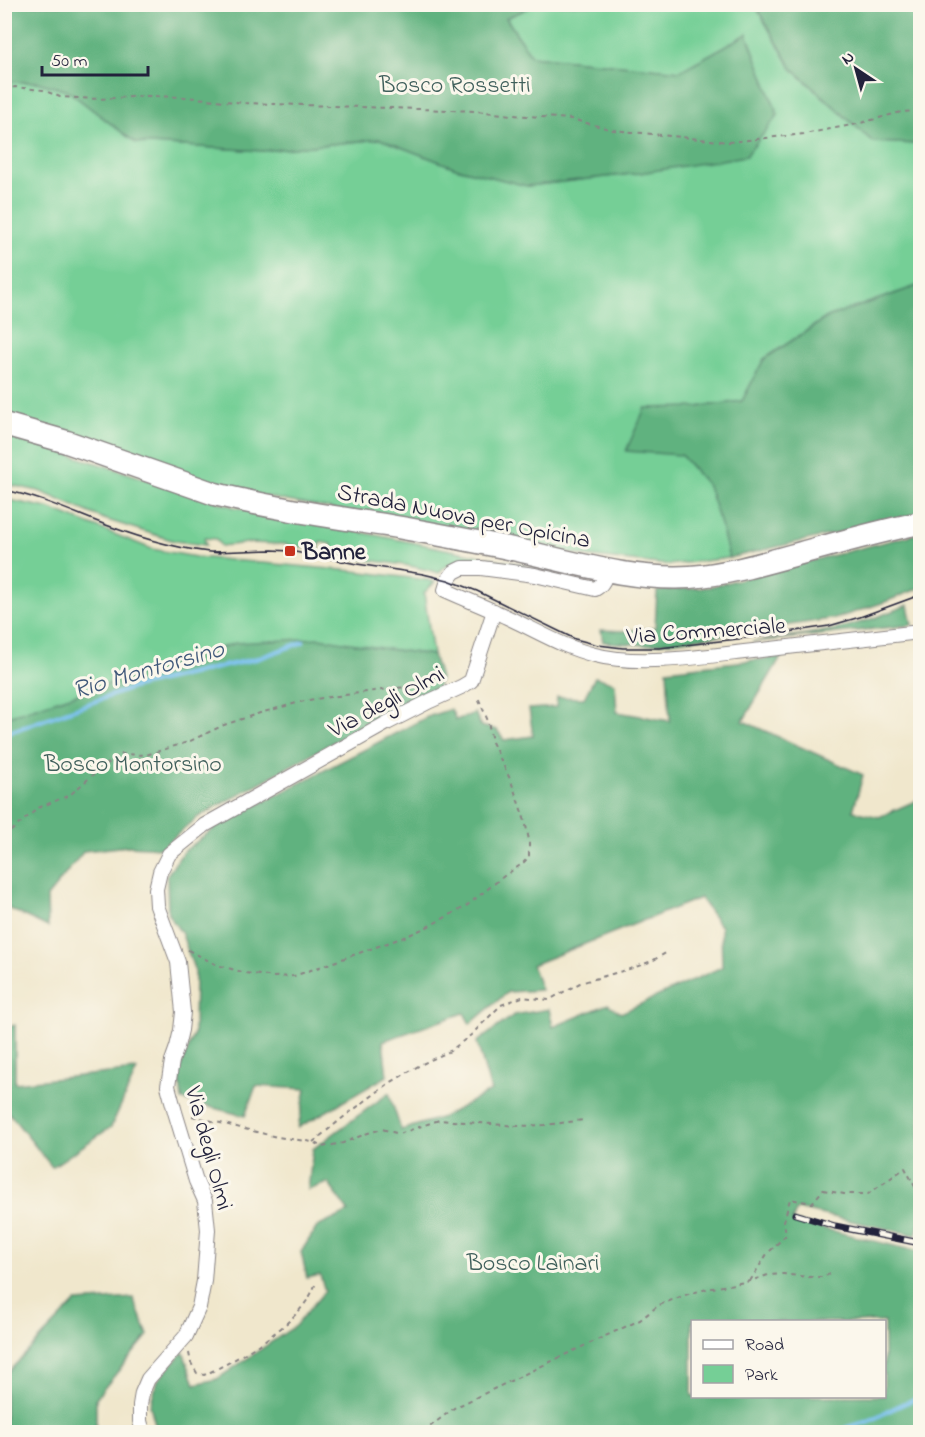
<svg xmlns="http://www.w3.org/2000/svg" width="925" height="1437" font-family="'Indie Flower',sans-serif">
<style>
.green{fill:#75cf96;stroke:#4c7868;stroke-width:1.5}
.forest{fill:#60b27f;stroke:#416a5d;stroke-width:1.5;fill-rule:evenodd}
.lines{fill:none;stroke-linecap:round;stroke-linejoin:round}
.stream{stroke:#78c0f0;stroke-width:4.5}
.street-casing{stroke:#898484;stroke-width:16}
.primary-casing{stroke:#898484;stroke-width:25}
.path{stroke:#898484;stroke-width:2;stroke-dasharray:4.5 4.5;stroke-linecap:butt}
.street{stroke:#fff;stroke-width:14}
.primary{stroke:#fff;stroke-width:22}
.tram{stroke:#22223b;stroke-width:1.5}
.rail-casing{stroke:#22223b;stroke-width:7}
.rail{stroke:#fbf7ec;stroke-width:4.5;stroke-dasharray:14;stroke-linecap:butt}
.poi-dot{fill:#c8321e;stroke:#fbf7ec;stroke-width:2}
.labels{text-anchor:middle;stroke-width:6;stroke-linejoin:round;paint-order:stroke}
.park-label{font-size:24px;fill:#3f5f5b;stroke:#fbf7ec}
.street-label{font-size:24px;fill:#22223b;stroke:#fbf7ec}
.poi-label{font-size:24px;font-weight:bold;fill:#22223b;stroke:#fbf7ec;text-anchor:start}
.water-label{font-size:26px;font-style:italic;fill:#40597a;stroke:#fbf7ec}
</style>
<rect width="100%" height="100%" fill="#fbf7ec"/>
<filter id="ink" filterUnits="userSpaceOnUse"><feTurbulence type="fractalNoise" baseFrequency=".0167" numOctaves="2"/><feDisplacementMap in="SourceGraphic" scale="12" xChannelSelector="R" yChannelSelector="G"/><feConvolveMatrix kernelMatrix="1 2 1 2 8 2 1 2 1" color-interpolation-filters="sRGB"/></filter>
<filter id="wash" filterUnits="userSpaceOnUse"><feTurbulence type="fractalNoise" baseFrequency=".008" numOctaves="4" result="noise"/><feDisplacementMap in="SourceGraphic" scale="24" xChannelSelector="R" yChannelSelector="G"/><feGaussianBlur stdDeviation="1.35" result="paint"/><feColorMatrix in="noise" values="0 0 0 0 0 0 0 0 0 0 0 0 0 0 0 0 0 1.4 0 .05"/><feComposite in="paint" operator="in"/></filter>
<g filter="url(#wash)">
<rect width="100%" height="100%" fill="#f0e7cc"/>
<g class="green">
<path d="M 535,5 L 755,5 L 792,69 L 873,142 L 920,144 L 920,285 L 827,317 L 764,359 L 742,401 L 697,407 L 681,455 L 708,486 L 721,525 L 729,558 L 668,565 L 585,556 L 282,500 L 206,483 L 5,416 L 4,82 L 37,82 L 68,91 L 136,143 L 263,151 L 380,139 L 456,168 L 528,186 L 640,173 L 778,115 L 747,34 L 680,71 L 531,56 L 506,18 Z"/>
<path d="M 5,434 L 234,507 L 596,579 L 581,579 L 521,566 L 479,561 L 453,563 L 443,568 L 439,573 C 425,569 412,566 397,564 C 375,560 353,560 331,553 L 332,544 L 320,542 L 319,550 L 284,544 L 248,543 L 221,546 L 216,539 L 204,538 L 206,545 L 175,541 L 104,519 L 39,491 L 5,484 Z"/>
<path d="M 4,499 L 48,508 L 152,549 L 196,557 L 354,571 L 427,580 L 435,582 L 424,593 L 433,655 L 387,649 L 236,643 L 5,717 Z"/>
</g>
<g class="forest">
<path d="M 4,5 L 535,5 L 506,18 L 531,56 L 680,71 L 747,34 L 778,115 L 746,156 L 640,173 L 527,186 L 456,168 L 380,139 L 263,151 L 136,143 L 68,91 L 37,82 L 5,82 Z"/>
<path d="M 755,5 L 920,5 L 920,144 L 873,142 L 792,68 Z"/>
<path d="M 920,285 L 920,514 L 729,558 L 721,525 L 708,486 L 681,455 L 626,451 L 645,408 L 697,407 L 742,401 L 764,359 L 828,317 Z"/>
<path d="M 920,533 L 920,588 L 885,602 L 837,618 L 730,634 L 646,645 L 603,642 L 601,630 L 625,631 L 655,628 L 657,591 L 709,587 Z"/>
<path d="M 908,605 L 912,625 L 752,642 L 834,630 L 869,620 Z"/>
<path d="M 319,638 L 387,649 L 433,655 L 440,678 L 438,687 L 418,699 L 355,730 L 198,817 L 161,848 L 129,846 L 84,851 L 47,897 L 48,927 L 10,909 L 5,909 L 5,717 L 236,643 Z"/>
<path d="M 781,657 L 743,721 L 863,775 L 853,811 L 879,817 L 920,799 L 920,1224 L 919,1224 L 916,1235 L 797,1209 L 792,1221 L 903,1248 L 920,1251 L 920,1432 L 157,1432 L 150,1405 L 158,1380 L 183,1352 L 195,1384 L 217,1379 L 295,1326 L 325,1291 L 320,1275 L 307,1278 L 301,1252 L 317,1227 L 349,1212 L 328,1183 L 308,1190 L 313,1149 L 389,1093 L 401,1130 L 443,1117 L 491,1091 L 477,1042 L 514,1015 L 549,1009 L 553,1027 L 608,1004 L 621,1013 L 722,967 L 721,927 L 700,898 L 532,965 L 541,990 L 508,992 L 470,1024 L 464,1013 L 383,1041 L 387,1076 L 298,1128 L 306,1089 L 256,1086 L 245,1116 L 182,1100 L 179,1072 L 194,1033 L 195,972 L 182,934 L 168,914 L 167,875 L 183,852 L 219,825 L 427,717 L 451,709 L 456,720 L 475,713 L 481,726 L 497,730 L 504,740 L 533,736 L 529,709 L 556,707 L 557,697 L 584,698 L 595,677 L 615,683 L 617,712 L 670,721 L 667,670 ZM 692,1322 L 884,1322 L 884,1396 L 692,1396 Z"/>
<path d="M 15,1025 L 15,1083 L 137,1070 L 111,1127 L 52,1167 L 5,1108 L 5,1028 Z"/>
<path d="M 133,1298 L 148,1335 L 96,1398 L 96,1432 L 5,1432 L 5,1375 L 76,1302 Z"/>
</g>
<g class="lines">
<g class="stream">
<path d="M 4,734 L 135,687 L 259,658 L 303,642"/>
<path d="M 839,1432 C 848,1425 860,1425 871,1420 C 888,1411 903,1403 920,1397"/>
</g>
</g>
</g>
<g filter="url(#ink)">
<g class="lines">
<defs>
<g id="street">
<path d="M 607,570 C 605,578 603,585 595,589 L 535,575 L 481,568 L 462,568 L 454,572 L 448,580 L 445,590 C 467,600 490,609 511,619 C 539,632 565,648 595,655 C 636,666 701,657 744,652 C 803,645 862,639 920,632"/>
<path d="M 143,1432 L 140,1421 L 140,1405 L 142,1393 L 148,1379 L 186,1336 L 199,1307 L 204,1281 L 208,1230 L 205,1201 L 196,1181 L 175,1112 L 168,1086 L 172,1061 L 177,1047 L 181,1030 L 183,1012 L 178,962 L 157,906 L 156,889 L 160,872 L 169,854 L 205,825 L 387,723 L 430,701 L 461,687 L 471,681 L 494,611"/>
</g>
<path id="primary" d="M 4,424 L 67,442 L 215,494 C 271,508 328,516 385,525 C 421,531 457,538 493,545 C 558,557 623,581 690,577 C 728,574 765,563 801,553 C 841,542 880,531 920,523"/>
</defs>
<use href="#street" class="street-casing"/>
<use href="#primary" class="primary-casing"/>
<g class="path">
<path d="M 4,90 L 15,87 L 43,90 L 60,97 L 99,99 L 147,96 L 186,97 L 245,103 L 477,111 L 513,115 L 571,119 L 613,130 L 729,142 L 804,134 L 857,124 L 901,112 L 920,111"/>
<path d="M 4,837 L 38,808 L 70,795 L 96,772 L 121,754 L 146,755 L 188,742 L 224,725 L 260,713 L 308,700 L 396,688 L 430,685"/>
<path d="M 188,950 L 217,965 L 246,973 L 274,977 L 294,976 L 407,936 L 429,926 L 465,907 L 504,876 L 522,864 L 529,857 L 529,840 L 525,821 L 511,781 L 492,742 L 488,721 L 477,695"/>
<path d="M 192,1116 L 277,1137 L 313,1142 L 322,1147 L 343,1143 L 368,1133 L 382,1129 L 399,1134 L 439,1120 L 518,1126 L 545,1125 L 584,1120"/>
<path d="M 313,1142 L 345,1116 L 388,1084 L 420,1065 L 450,1051 L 471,1035 L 501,1005 L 522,997 L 549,1000 L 580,983 L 633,968 L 652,961 L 669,951"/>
<path d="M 750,1281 L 767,1254 L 786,1235 L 784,1221 L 790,1199 L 812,1203 L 823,1190 L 844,1194 L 868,1194 L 905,1168 L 920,1196"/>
<path d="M 189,1353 L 191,1363 L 197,1373 L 204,1375 C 239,1359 302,1323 315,1285"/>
<path d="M 423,1432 L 454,1408 L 573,1351 L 640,1320 L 659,1305 L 688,1294 L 707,1289 L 750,1281 L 768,1275 L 783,1274 L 807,1277 L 824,1277 L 832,1272"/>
</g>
<use href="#street" class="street"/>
<use href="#primary" class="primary"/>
<g class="tram">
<path d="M 4,490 C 40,497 72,512 106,525 C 143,539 180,550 220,553"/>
<path d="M 213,552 L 272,550 L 290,551 L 357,564 L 423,574 L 448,580 L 477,591 L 575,639 L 598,645 L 623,648 L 659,648 L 755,637 L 829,626 L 860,617 L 920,595"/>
</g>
<defs>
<path id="rail" d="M 795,1214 L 835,1226 L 920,1243"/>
</defs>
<use href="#rail" class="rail-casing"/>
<use href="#rail" class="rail"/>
</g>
</g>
<rect class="poi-dot" x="284" y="545" width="12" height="12" rx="3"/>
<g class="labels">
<g class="park-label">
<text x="455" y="92">Bosco Rossetti</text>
<text x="133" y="771">Bosco Montorsino</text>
<text x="533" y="1270">Bosco Lainari</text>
</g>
<g class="street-label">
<text transform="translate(464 515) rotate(11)" y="8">Strada Nuova per Opicina</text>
<text transform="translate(706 630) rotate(-4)" y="8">Via Commerciale</text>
<text transform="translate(386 701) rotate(-28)" y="8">Via degli Olmi</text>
<text transform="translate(210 1148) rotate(75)" y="8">Via degli Olmi</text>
</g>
<g class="poi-label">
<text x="302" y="559">Banne</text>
</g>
<g class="water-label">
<text transform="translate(148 668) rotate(-16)" y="9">Rio Montorsino</text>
</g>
</g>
<rect width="925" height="1437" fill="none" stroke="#fbf7ec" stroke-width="24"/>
<rect x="691" y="1320" width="195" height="78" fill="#fbf7ec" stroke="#a4a2a5" stroke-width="1.5"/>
<rect x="703" y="1340" width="30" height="9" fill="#ffffff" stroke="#a4a2a5" stroke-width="1.5"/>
<text x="745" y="1350" font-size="18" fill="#22223b">Road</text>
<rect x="703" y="1365" width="30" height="18" fill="#75cf96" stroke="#a4a2a5" stroke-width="1.5"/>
<text x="745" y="1380" font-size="18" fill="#22223b">Park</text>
<g transform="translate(856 69) rotate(324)" stroke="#fbf7ec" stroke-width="4.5" paint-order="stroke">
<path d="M0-4.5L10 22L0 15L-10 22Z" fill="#22223b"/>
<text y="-9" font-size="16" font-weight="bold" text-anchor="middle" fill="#22223b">N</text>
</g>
<path d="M42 66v9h106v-9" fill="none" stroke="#22223b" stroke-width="3"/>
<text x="51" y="66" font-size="18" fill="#22223b" stroke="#fbf7ec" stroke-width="4.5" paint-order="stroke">50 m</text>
</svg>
